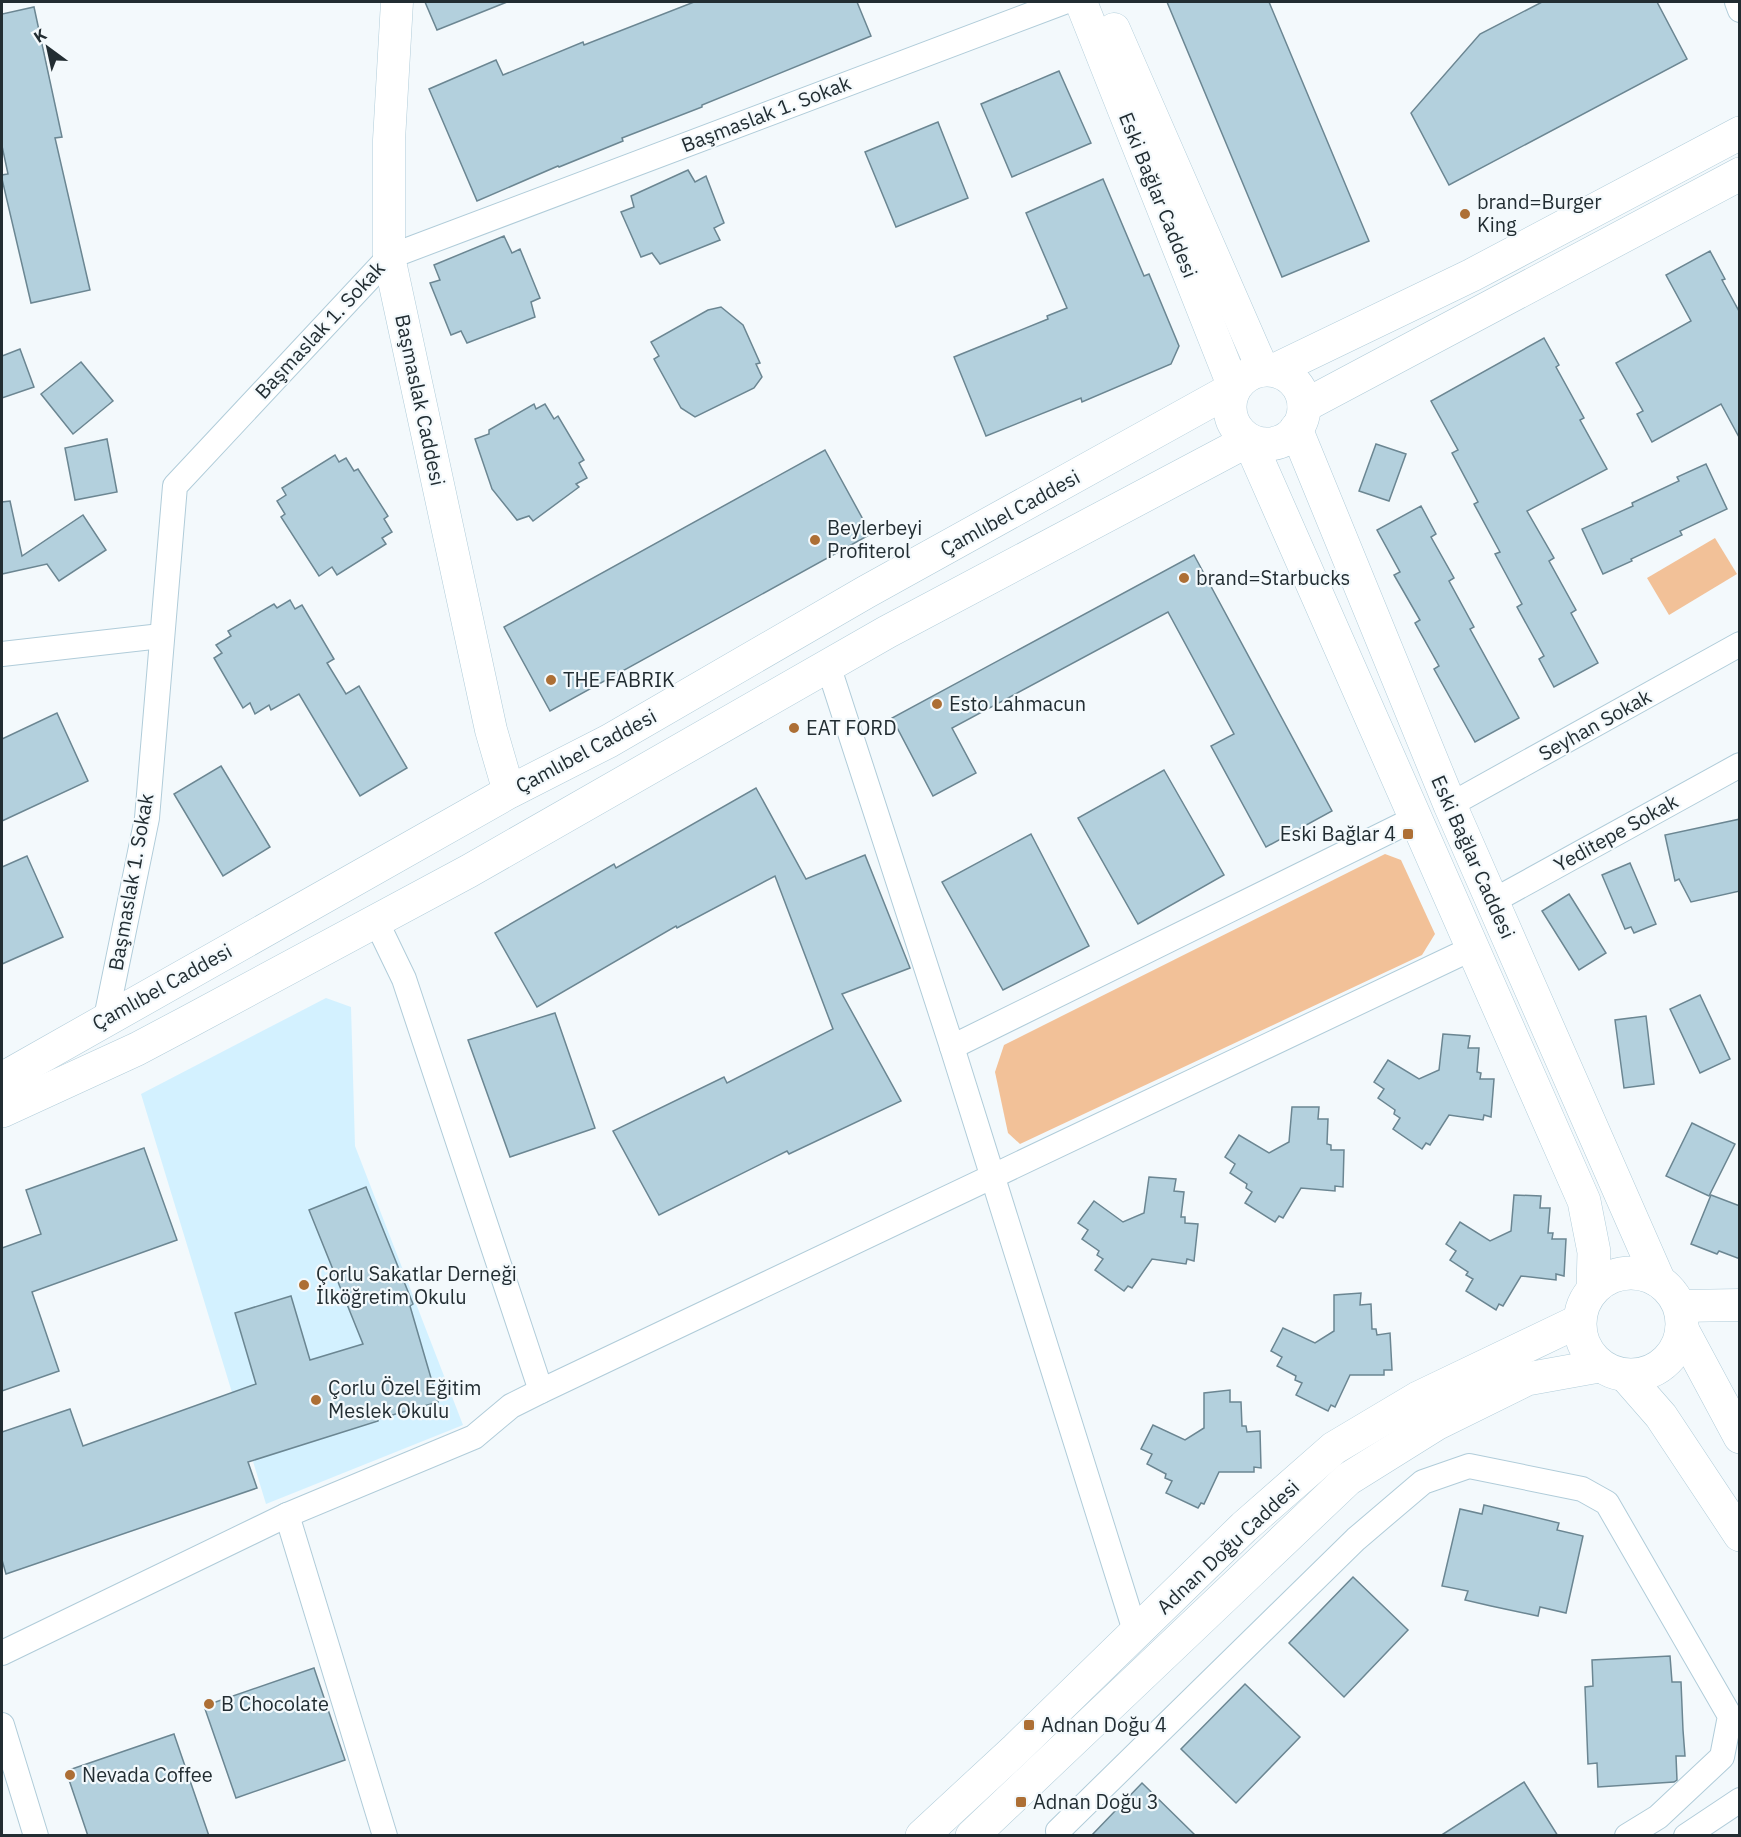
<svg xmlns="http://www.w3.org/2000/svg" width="1741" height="1837" font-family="'IBM Plex Sans',sans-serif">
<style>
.built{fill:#d3f1ff}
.green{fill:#f2c198}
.building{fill:#b3d0dd;stroke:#6b8692;stroke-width:1.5}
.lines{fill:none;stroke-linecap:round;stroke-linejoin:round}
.minor-casing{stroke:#b0ccd9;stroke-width:26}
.tertiary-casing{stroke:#b0ccd9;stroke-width:33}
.secondary-casing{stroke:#b0ccd9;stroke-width:34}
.primary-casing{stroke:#b0ccd9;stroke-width:34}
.minor{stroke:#fff;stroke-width:24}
.tertiary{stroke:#fff;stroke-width:32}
.secondary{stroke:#fff;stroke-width:33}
.primary{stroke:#fff;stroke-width:33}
.poi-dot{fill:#ad6f35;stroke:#f3f9fc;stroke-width:2}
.labels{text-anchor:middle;stroke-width:4.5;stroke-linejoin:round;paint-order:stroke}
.street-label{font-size:20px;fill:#222d32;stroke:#f3f9fc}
.poi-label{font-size:20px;fill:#222d32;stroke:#f3f9fc;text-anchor:start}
</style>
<rect width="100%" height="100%" fill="#f3f9fc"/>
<path class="built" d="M 326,998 L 351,1007 L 355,1146 L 463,1425 L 266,1504 L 141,1094 Z"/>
<g class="green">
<path d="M 1715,538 L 1737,574 L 1669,615 L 1647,578 Z"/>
<path d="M 1385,854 L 1401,860 L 1435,934 L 1422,955 L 1020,1144 L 1008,1133 L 995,1072 L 1004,1045 Z"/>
</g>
<g class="building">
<path d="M 425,2 L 507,2 L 437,30 Z"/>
<path d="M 694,2 L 857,2 L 871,36 L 702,105 L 702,107 L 622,138 L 623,141 L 559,167 L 558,166 L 477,201 L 429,89 L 496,60 L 503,75 L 583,42 L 584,45 Z"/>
<path d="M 1167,2 L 1269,2 L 1369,241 L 1282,277 Z"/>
<path d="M 1542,2 L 1657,2 L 1687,59 L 1449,185 L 1411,113 L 1480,34 Z"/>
<path d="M 34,7 L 62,137 L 55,138 L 90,290 L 31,303 L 2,179 L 2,175 L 8,174 L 2,146 L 2,14 Z"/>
<path d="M 1059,71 L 1091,143 L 1012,177 L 981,104 Z"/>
<path d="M 938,122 L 968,198 L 896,227 L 865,152 Z"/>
<path d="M 688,170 L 695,182 L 706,176 L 724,223 L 714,228 L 720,240 L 660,264 L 652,253 L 641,257 L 621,212 L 634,207 L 631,196 Z"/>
<path d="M 1103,179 L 1144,276 L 1149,274 L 1179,346 L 1171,364 L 1082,402 L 1081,398 L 986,436 L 954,357 L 1048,319 L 1047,316 L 1067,308 L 1026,213 Z"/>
<path d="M 504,236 L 512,253 L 520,249 L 540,298 L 531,302 L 535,317 L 467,343 L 461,331 L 451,335 L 430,283 L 440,280 L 434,265 Z"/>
<path d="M 1710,251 L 1725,279 L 1722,280 L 1740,313 L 1740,439 L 1721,404 L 1652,442 L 1637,414 L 1643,411 L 1616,363 L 1691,321 L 1666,275 Z"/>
<path d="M 721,307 L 743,325 L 760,363 L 756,364 L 762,377 L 754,388 L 695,417 L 681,408 L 654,359 L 659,356 L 651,342 L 708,310 Z"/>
<path d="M 1544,338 L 1559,365 L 1556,367 L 1584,418 L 1580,420 L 1607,469 L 1527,511 L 1554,558 L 1549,561 L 1576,610 L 1571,613 L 1598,663 L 1554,687 L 1539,659 L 1544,656 L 1517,607 L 1522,604 L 1495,554 L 1500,552 L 1474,504 L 1478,502 L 1452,453 L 1458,450 L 1431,401 Z"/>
<path d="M 20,349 L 34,387 L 2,398 L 2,356 Z"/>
<path d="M 81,362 L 113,401 L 73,434 L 41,394 Z"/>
<path d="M 534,404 L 536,409 L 545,404 L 554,419 L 558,416 L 584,460 L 579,463 L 587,478 L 576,484 L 579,487 L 533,521 L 529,516 L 517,520 L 492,489 L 475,439 L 489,434 L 489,430 Z"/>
<path d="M 107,439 L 117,492 L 75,500 L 65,448 Z"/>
<path d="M 1376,444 L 1406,454 L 1389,501 L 1359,491 Z"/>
<path d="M 825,450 L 871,534 L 550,711 L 504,627 Z"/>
<path d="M 335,455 L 339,462 L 346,458 L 354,471 L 358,469 L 388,516 L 384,519 L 392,532 L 382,538 L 386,544 L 337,575 L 332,567 L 319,576 L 281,517 L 285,514 L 277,501 L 286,495 L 282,488 Z"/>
<path d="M 1706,464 L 1727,509 L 1680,531 L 1682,535 L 1631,559 L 1632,561 L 1603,574 L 1582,529 L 1633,506 L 1632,503 L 1679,481 L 1677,477 Z"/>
<path d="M 10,501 L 22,556 L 83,515 L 106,550 L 59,581 L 47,564 L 2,574 L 2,502 Z"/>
<path d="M 1421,506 L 1436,534 L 1431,537 L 1454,578 L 1449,581 L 1474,627 L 1470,629 L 1519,718 L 1475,742 L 1434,669 L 1439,666 L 1415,623 L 1420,620 L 1394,575 L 1400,572 L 1377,530 Z"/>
<path d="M 1194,555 L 1332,811 L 1266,847 L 1211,746 L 1234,734 L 1168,612 L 952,728 L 976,773 L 933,796 L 892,718 Z"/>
<path d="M 290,600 L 295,609 L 302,605 L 334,659 L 327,663 L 346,694 L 359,686 L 407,768 L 360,796 L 299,694 L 271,710 L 269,705 L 255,714 L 250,703 L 243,708 L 214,658 L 222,653 L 216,645 L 231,636 L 228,631 L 274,604 L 277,608 Z"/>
<path d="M 57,713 L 88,781 L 2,821 L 2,739 Z"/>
<path d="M 221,766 L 270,847 L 223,876 L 174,794 Z"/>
<path d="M 1164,770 L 1224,875 L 1138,924 L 1078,818 Z"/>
<path d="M 756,788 L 806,879 L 865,855 L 910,968 L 842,994 L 901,1101 L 789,1154 L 787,1151 L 659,1215 L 613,1131 L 724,1077 L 727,1083 L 833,1029 L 775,876 L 677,928 L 676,926 L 537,1007 L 495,933 L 614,864 L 616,868 Z"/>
<path d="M 1740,819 L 1740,891 L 1691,902 L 1679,879 L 1675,881 L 1665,835 Z"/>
<path d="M 1031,834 L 1089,946 L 1003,990 L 942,882 Z"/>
<path d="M 27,856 L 63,937 L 2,964 L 2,867 Z"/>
<path d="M 1630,863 L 1656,924 L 1634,933 L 1631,927 L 1625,929 L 1602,875 Z"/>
<path d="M 1569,894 L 1606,953 L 1579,970 L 1542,911 Z"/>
<path d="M 1700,995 L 1730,1059 L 1700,1073 L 1670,1009 Z"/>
<path d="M 555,1013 L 595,1128 L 510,1157 L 468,1040 Z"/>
<path d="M 1646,1016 L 1654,1084 L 1624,1088 L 1615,1020 Z"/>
<path d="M 1443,1034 L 1470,1036 L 1468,1048 L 1479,1048 L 1477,1072 L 1481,1073 L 1480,1079 L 1494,1079 L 1491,1117 L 1484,1115 L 1483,1120 L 1449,1115 L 1430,1145 L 1426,1143 L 1422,1149 L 1393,1129 L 1400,1118 L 1394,1114 L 1395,1110 L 1378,1098 L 1384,1089 L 1374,1082 L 1388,1060 L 1419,1079 L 1439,1070 Z"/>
<path d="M 1292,1107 L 1319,1107 L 1318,1119 L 1328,1119 L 1327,1144 L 1331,1145 L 1331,1150 L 1344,1150 L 1343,1187 L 1335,1186 L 1335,1191 L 1301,1188 L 1283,1218 L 1279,1216 L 1275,1222 L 1245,1203 L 1252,1192 L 1246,1188 L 1247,1184 L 1230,1173 L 1235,1164 L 1225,1157 L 1239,1135 L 1269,1153 L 1289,1142 Z"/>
<path d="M 1692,1123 L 1735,1144 L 1709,1196 L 1666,1176 Z"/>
<path d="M 144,1148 L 177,1240 L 32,1292 L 59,1371 L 2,1391 L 2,1248 L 41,1234 L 26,1190 Z"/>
<path d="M 1149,1177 L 1176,1179 L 1174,1191 L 1184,1192 L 1181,1217 L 1185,1217 L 1185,1223 L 1198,1224 L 1194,1261 L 1187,1259 L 1186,1264 L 1152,1259 L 1132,1288 L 1128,1286 L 1124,1291 L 1095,1270 L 1103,1259 L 1097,1255 L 1099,1251 L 1082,1239 L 1088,1230 L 1078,1223 L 1094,1201 L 1123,1222 L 1144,1213 Z"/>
<path d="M 366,1187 L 413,1304 L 410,1306 L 438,1402 L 378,1419 L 378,1421 L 248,1462 L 257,1488 L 6,1574 L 2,1560 L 2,1432 L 70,1409 L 83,1446 L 256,1384 L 235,1313 L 291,1296 L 310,1360 L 363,1344 L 309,1210 Z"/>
<path d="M 1514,1195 L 1541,1196 L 1540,1208 L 1550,1208 L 1548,1233 L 1553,1233 L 1552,1239 L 1566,1239 L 1564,1276 L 1556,1274 L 1556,1280 L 1521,1276 L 1503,1306 L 1499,1304 L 1496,1310 L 1466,1291 L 1473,1279 L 1466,1275 L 1468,1272 L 1450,1260 L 1456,1251 L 1446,1244 L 1460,1222 L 1490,1241 L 1511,1231 Z"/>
<path d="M 1711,1195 L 1740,1206 L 1740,1259 L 1719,1251 L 1717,1254 L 1691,1244 Z"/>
<path d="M 1361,1293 L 1360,1305 L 1371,1304 L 1372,1329 L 1376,1329 L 1377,1335 L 1390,1333 L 1392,1370 L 1384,1370 L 1384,1375 L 1350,1375 L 1335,1407 L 1331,1405 L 1328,1411 L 1296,1395 L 1302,1383 L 1295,1380 L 1296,1376 L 1277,1366 L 1282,1357 L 1271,1351 L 1283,1328 L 1315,1343 L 1334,1331 L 1334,1295 Z"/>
<path d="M 1230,1390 L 1230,1402 L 1241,1402 L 1242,1426 L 1246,1426 L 1247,1432 L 1260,1431 L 1261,1468 L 1254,1467 L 1254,1472 L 1219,1472 L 1204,1504 L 1201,1503 L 1198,1508 L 1166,1493 L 1172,1481 L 1165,1478 L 1166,1474 L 1147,1464 L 1152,1454 L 1141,1449 L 1153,1425 L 1185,1440 L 1204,1428 L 1204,1393 Z"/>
<path d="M 1484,1505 L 1559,1523 L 1557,1530 L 1583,1536 L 1566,1613 L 1540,1607 L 1538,1616 L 1491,1606 L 1465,1600 L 1468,1591 L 1442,1586 L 1460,1509 L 1482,1514 Z"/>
<path d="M 1353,1577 L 1408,1630 L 1344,1697 L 1289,1643 Z"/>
<path d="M 1670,1656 L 1672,1682 L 1681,1682 L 1683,1730 L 1685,1756 L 1676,1756 L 1677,1780 L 1674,1782 L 1598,1787 L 1597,1763 L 1588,1764 L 1585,1687 L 1593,1686 L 1592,1660 Z"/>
<path d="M 314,1668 L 345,1760 L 236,1798 L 204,1706 Z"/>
<path d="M 1245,1684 L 1300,1737 L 1236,1803 L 1181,1749 Z"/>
<path d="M 174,1734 L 209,1836 L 88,1836 L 66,1771 Z"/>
<path d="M 1524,1782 L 1558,1836 L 1440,1836 Z"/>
<path d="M 1142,1783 L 1196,1836 L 1091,1836 Z"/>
</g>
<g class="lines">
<defs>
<g id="minor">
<path d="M 1737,2 L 1740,10"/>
<path d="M 2,654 L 161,636"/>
<path d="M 828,665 L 952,1047 L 1136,1634"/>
<path d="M 1450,805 L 1740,644"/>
<path d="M 1493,901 L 1740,765"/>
<path d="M 376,921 L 404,979 L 541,1391"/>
<path d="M 106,1018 L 147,818 L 175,486 L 389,257 L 1064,2"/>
<path d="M 952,1047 L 1416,818"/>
<path d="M 287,1515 L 385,1836"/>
<path d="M 2,1653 L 287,1515 L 474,1437 L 511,1406 L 541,1391 L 1473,948"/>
<path d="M 2,1725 L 36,1836"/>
<path d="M 1059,1836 L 1058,1831 L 1356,1539 L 1423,1482 L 1469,1466 L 1582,1489 L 1607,1503 L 1730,1716 L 1722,1757 L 1658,1817 L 1627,1836"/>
<path d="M 1686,1836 L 1740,1800"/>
</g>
<g id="tertiary">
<path d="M 397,2 L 389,140 L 389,257 L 491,730 L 509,792"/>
<path d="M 1081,2 L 1234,388"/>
<path d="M 1114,29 L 1263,370"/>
<path d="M 1680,1306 L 1740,1305"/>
</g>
<circle id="secondary" cx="1267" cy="407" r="37"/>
<g id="primary">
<path d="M 1275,370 L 1472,275 L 1740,133"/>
<path d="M 1304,406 L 1740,174"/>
<path d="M 1296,429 L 1450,805 L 1659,1281"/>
<path d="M 2,1079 L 509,792 L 609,741 L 866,592 L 1234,388"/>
<path d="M 2,1111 L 137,1049 L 188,1022 L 469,871 L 887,632 L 1249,440 L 1584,1201 L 1594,1252 L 1593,1289"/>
<circle cx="1631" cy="1324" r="51"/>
<path d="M 1682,1329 L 1740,1437"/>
<path d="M 1626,1376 L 1661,1416 L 1740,1535"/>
<path d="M 922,1836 L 1016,1749 L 1244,1527 L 1334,1448 L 1418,1398 L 1579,1321"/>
<path d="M 972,1836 L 1348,1479 L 1436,1424 L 1527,1379 L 1599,1366"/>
</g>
</defs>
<use href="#minor" class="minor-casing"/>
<use href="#tertiary" class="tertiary-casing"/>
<use href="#secondary" class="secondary-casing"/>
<use href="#primary" class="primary-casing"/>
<use href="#minor" class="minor"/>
<use href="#tertiary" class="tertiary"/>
<use href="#secondary" class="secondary"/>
<use href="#primary" class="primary"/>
</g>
<g class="poi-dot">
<circle cx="1465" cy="214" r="6"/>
<circle cx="815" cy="540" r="6"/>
<circle cx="1184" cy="578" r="6"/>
<circle cx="551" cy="680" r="6"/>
<circle cx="937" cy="704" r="6"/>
<circle cx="794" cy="728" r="6"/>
<rect x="1402" y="828" width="12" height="12" rx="3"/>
<circle cx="304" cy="1285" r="6"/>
<circle cx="316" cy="1400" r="6"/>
<circle cx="209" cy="1704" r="6"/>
<rect x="1023" y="1719" width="12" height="12" rx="3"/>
<circle cx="70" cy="1775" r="6"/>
<rect x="1015" y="1796" width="12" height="12" rx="3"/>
</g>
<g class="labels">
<g class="street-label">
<text transform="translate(766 114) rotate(-21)" y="7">Başmaslak 1. Sokak</text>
<text transform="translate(1158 195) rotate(68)" y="7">Eski Bağlar Caddesi</text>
<text transform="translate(320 330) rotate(-47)" y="7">Başmaslak 1. Sokak</text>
<text transform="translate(420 400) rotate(78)" y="7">Başmaslak Caddesi</text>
<text transform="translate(1010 513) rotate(-29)" y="7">Çamlıbel Caddesi</text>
<text transform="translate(1595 725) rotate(-29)" y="7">Seyhan Sokak</text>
<text transform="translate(586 751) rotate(-28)" y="7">Çamlıbel Caddesi</text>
<text transform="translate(1616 833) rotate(-29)" y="7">Yeditepe Sokak</text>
<text transform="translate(1473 857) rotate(66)" y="7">Eski Bağlar Caddesi</text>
<text transform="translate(131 882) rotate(-80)" y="7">Başmaslak 1. Sokak</text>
<text transform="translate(162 987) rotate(-29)" y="7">Çamlıbel Caddesi</text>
<text transform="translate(1228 1547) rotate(-43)" y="7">Adnan Doğu Caddesi</text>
</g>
<g class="poi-label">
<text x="1477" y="209">brand=Burger<tspan x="1477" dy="23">King</tspan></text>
<text x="827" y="535">Beylerbeyi<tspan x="827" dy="23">Profiterol</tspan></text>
<text x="1196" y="585">brand=Starbucks</text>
<text x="563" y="687">THE FABRIK</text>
<text x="949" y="711">Esto Lahmacun</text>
<text x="806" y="735">EAT FORD</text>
<text x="1396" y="841" text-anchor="end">Eski Bağlar 4</text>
<text x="316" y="1281">Çorlu Sakatlar Derneği<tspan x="316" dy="23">İlköğretim Okulu</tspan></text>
<text x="328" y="1395">Çorlu Özel Eğitim<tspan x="328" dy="23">Meslek Okulu</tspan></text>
<text x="221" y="1711">B Chocolate</text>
<text x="1041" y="1732">Adnan Doğu 4</text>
<text x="82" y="1782">Nevada Coffee</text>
<text x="1033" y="1809">Adnan Doğu 3</text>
</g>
</g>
<rect width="1741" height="1837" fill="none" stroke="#222d32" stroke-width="6"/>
<g transform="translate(48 48) rotate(327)" stroke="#f3f9fc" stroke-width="4.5" paint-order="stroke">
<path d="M0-4.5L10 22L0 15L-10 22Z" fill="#222d32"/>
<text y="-9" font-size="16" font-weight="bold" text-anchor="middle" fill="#222d32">K</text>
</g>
</svg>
